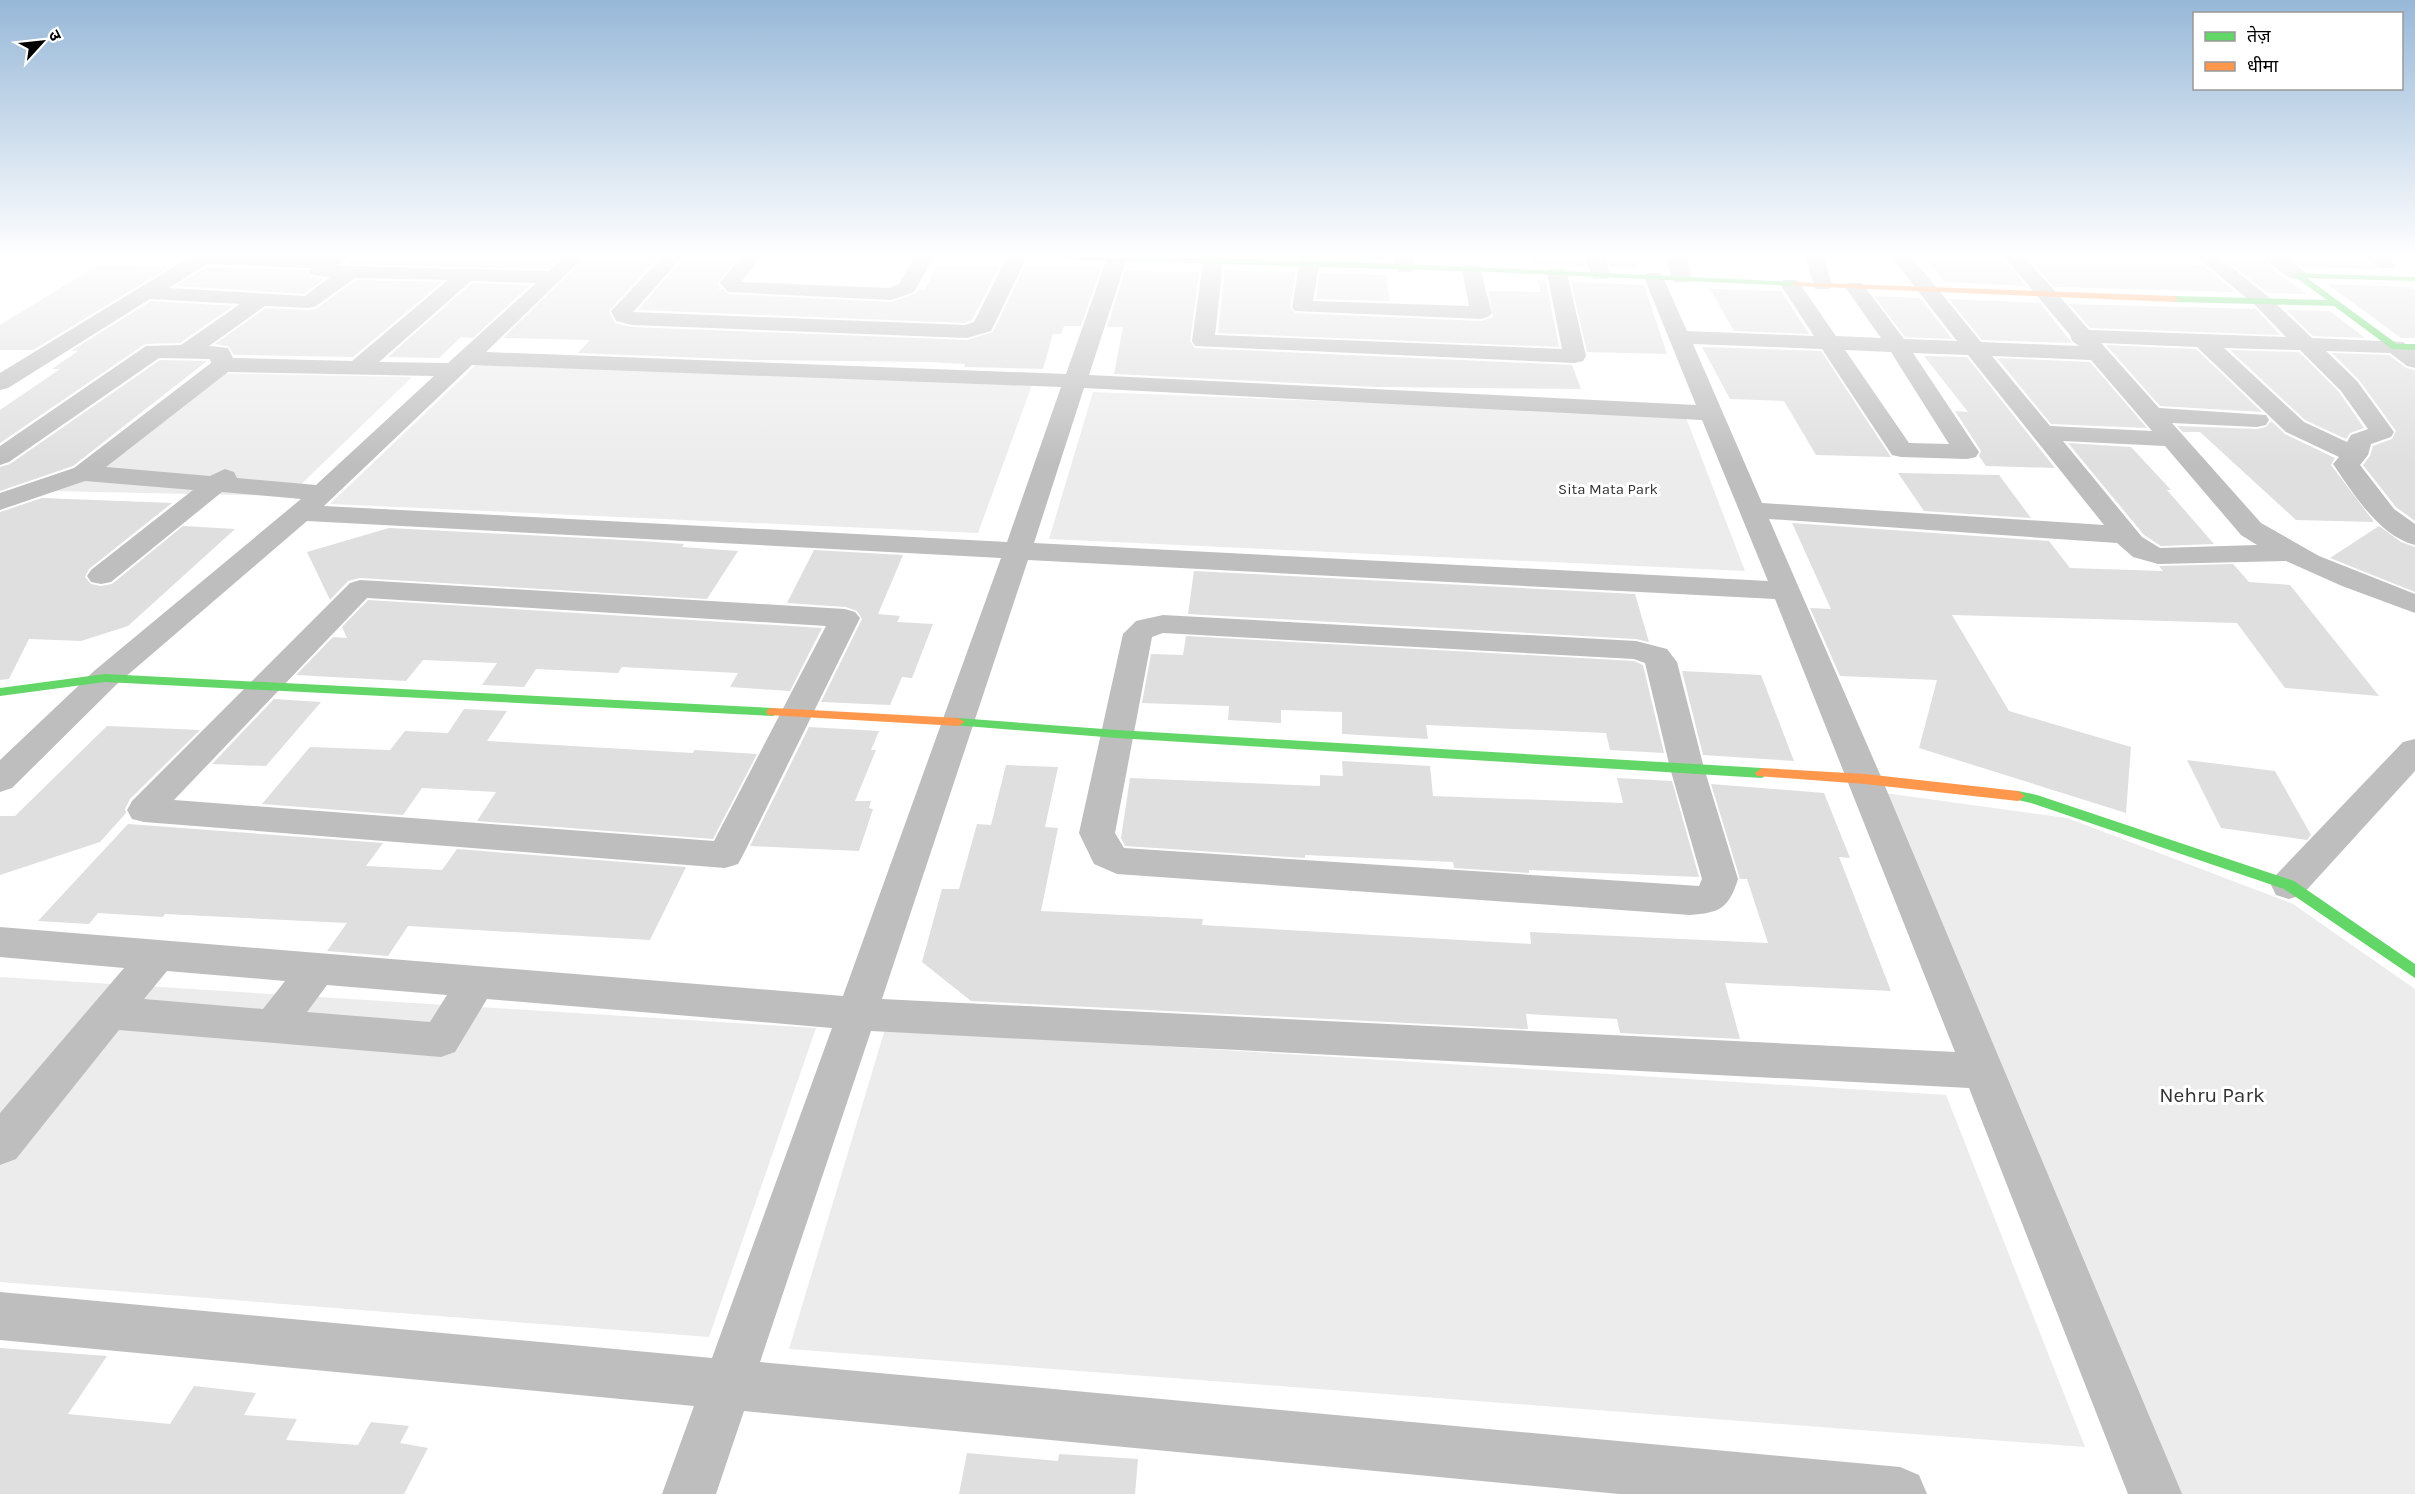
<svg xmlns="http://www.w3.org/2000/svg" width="2415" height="1494" font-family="Karla,'Noto Sans Devanagari',sans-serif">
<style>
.green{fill:#ececec}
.building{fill:#dfdfdf}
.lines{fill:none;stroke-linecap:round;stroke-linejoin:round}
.street{fill:#bebebe;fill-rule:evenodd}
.fast{fill:#63d668;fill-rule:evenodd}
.slow{fill:#ff974d;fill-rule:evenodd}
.labels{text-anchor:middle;stroke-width:6;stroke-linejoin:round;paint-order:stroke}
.far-park-label{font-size:15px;fill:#333;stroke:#fff}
.near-park-label{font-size:21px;fill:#333;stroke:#fff}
</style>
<rect width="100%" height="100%" fill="#fff"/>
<g class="green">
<path d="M 480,361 L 1033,382 L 978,533 L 330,504 Z"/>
<path d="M 200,373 L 412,377 L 289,496 L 48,491 Z"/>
<path d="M 1093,392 L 1685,415 L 1745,571 L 1049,539 Z"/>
<path d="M 1870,791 L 2067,818 L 2293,904 L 2415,989 L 2415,1494 L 2154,1494 Z"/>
<path d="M 0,977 L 816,1028 L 709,1337 L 0,1282 Z"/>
<path d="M 885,1029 L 1946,1095 L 2085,1447 L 789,1349 Z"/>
</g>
<g class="building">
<path d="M 352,255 L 561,255 L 547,269 L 344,264 Z"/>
<path d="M 588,255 L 660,255 L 609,311 L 615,323 L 631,327 L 967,340 L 993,332 L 1025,266 L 1097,267 L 1096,270 L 1100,270 L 1081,326 L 1064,326 L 1061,334 L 1053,334 L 1043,369 L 964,367 L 965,364 L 929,362 L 756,360 L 578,353 L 590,340 L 503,338 Z"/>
<path d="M 686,255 L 739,255 L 718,283 L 720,287 L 718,289 L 723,289 L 728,294 L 891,302 L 915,294 L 918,290 L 925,290 L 936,266 L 999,267 L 972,320 L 965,323 L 638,310 Z"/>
<path d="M 1528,255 L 1582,255 L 1586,266 L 1531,263 Z"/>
<path d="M 1606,255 L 1635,255 L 1639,268 L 1610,267 Z"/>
<path d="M 2309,255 L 2361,255 L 2377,269 L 2302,267 L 2291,257 L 2312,257 Z"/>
<path d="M 2221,256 L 2262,256 L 2275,271 L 2307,294 L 2267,293 Z"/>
<path d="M 1925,259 L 2005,261 L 2026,286 L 1946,282 Z"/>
<path d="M 2032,262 L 2203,265 L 2235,292 L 2054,287 Z"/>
<path d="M 98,265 L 170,267 L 33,350 L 0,350 L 0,325 Z"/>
<path d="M 206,267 L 306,270 L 311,277 L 324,279 L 304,294 L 176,286 Z"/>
<path d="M 1225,270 L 1296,272 L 1290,307 L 1295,313 L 1481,321 L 1493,317 L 1488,291 L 1541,292 L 1537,280 L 1546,281 L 1559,347 L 1218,333 Z"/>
<path d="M 1125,271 L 1199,272 L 1190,341 L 1195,348 L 1572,365 L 1581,389 L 1378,387 L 1114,374 L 1123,327 L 1107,327 Z"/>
<path d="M 1320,273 L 1386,275 L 1390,301 L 1316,299 Z"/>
<path d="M 356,280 L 442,282 L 353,357 L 234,355 L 228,346 L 215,344 L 266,308 L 309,310 L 317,308 Z"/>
<path d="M 1571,282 L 1644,285 L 1667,354 L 1587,352 Z"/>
<path d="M 472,283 L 530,285 L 473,338 L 461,337 L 439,358 L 388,357 Z"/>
<path d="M 2327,284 L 2410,287 L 2415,290 L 2415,338 L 2401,338 Z"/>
<path d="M 1710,289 L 1781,291 L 1809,334 L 1734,331 Z"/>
<path d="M 1874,296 L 1920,298 L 1952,339 L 1905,337 Z"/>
<path d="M 1949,299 L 2040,303 L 2072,343 L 1982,340 Z"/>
<path d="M 151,301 L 233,306 L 180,343 L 145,344 L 0,443 L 0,410 L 60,369 L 52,369 L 78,351 L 71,351 Z"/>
<path d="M 2069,304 L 2256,309 L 2280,335 L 2090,328 Z"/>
<path d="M 2286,310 L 2330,311 L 2365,338 L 2313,336 Z"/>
<path d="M 2106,345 L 2196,349 L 2262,412 L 2160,406 Z"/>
<path d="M 1702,347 L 1821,351 L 1891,457 L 1816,455 L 1784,401 L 1730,399 Z"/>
<path d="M 2230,350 L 2299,352 L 2339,392 L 2364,428 L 2350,433 L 2346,439 L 2305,420 Z"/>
<path d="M 2332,353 L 2389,355 L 2406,368 L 2415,370 L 2415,521 L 2396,507 L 2363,465 L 2370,456 L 2373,446 L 2392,439 L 2396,431 L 2359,380 Z"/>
<path d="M 1924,356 L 1967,357 L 2055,468 L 1986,466 L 1979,456 L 1981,451 L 1955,411 L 1968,412 Z"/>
<path d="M 1997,358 L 2090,362 L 2147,428 L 2051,424 Z"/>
<path d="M 160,360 L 207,361 L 73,466 L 0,491 L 0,467 L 10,464 Z"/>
<path d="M 2271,421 L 2285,434 L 2335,458 L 2331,465 L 2374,522 L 2296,520 L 2200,432 L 2183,432 L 2177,426 L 2257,429 L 2266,427 Z"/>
<path d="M 2068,443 L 2131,447 L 2171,490 L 2167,490 L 2214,544 L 2161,546 L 2144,535 Z"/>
<path d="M 1898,473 L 1999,475 L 2031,518 L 1924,511 Z"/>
<path d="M 42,498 L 172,503 L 89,569 L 85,577 L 91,584 L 101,586 L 112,584 L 183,526 L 235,529 L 128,626 L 81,641 L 29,639 L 9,679 L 0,680 L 0,512 Z"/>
<path d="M 1792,523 L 2049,541 L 2070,568 L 2163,571 L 2159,566 L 2233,564 L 2249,582 L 2290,585 L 2379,696 L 2285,688 L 2237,623 L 1952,615 L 2009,711 L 2131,747 L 2126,813 L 1919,748 L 1937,680 L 1840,676 L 1810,608 L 1831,609 Z"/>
<path d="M 2379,526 L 2401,542 L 2415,547 L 2415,592 L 2330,558 Z"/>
<path d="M 389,528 L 642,541 L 684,544 L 682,547 L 738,551 L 707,599 L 360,578 L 348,581 L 330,600 L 307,552 Z"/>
<path d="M 814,550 L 903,555 L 878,614 L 900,616 L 897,622 L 933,624 L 912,678 L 902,677 L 890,705 L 821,702 L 862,619 L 857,611 L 846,607 L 787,603 Z"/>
<path d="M 1194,571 L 1635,594 L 1649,642 L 1636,639 L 1188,614 Z"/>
<path d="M 368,600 L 822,628 L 790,691 L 730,687 L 738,673 L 622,667 L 618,673 L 536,669 L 524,687 L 482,685 L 497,663 L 423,660 L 406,681 L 296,675 L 333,637 L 347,638 L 342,627 Z"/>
<path d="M 1186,636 L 1634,661 L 1643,665 L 1664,753 L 1610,750 L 1606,733 L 1426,725 L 1428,739 L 1342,734 L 1342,712 L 1281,710 L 1281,723 L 1228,720 L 1229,706 L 1142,703 L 1151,654 L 1183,655 Z"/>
<path d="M 1682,671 L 1761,675 L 1794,761 L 1703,755 Z"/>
<path d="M 274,699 L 321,702 L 266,766 L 212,764 Z"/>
<path d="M 464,709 L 507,711 L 487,741 L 693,753 L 694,750 L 757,754 L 713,839 L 477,821 L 496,792 L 422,788 L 403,815 L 262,804 L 310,747 L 390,750 L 405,731 L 448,733 Z"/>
<path d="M 107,726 L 200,730 L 130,799 L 125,809 L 126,813 L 100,842 L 0,875 L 0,816 L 15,816 Z"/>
<path d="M 809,727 L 879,731 L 871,750 L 876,750 L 855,801 L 871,801 L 869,808 L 873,809 L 859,851 L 750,846 Z"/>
<path d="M 2187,760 L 2275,771 L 2311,835 L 2307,840 L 2221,828 Z"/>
<path d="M 1342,761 L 1430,766 L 1433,796 L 1623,803 L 1617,778 L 1672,781 L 1699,877 L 1529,870 L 1529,873 L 1454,868 L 1453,862 L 1305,855 L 1305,858 L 1125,846 L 1121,838 L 1130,778 L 1320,786 L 1320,775 L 1343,776 Z"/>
<path d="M 1006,765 L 1058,767 L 1045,827 L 1058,828 L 1041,911 L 1203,919 L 1202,925 L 1531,944 L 1530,932 L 1768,943 L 1747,879 L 1740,879 L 1711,784 L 1824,793 L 1850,858 L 1839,857 L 1891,991 L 1725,983 L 1740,1039 L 1620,1033 L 1617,1019 L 1526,1014 L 1528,1029 L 971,1001 L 922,962 L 942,889 L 959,889 L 977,824 L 991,825 Z"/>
<path d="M 128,824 L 383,843 L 366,866 L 442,870 L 457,849 L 686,867 L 650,940 L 408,926 L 388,956 L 327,951 L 347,923 L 165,914 L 163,917 L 98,913 L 89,924 L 38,921 Z"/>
<path d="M 0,1348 L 107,1356 L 68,1414 L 170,1424 L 194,1386 L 256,1393 L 244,1415 L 297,1419 L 286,1440 L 358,1445 L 371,1422 L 409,1426 L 400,1443 L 428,1448 L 404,1494 L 0,1494 Z"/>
<path d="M 967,1453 L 1058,1461 L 1059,1454 L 1138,1459 L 1135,1494 L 959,1494 Z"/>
</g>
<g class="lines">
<g class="street">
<path d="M 193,255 L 350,255 L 339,266 L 548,271 L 565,255 L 586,255 L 486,352 L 1066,374 L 1106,261 L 1109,257 L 1123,257 L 1126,261 L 1089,375 L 1696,405 L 1644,277 L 1647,273 L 1661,273 L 1687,331 L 1814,336 L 1780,284 L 1783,280 L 1797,280 L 1836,336 L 1881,338 L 1845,287 L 1848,283 L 1862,283 L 1904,339 L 1957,341 L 1890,255 L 1910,255 L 1981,342 L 2079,346 L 2072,341 L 2070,335 L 2003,255 L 2023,255 L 2089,330 L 2286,337 L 2255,305 L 2194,255 L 2216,255 L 2269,297 L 2312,338 L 2403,342 L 2415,351 L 2415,368 L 2407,366 L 2390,353 L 2326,351 L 2357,381 L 2394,432 L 2391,437 L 2371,444 L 2368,455 L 2360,465 L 2394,509 L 2415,524 L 2415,545 C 2379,536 2353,493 2333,464 L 2339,457 L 2286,432 L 2197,347 L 2101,343 L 2159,408 L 2266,415 L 2269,420 L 2266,425 L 2257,427 L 2172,423 L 2261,523 L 2319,556 L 2415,594 L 2415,613 L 2342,586 L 2286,561 L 2158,564 L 2133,557 L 2117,543 L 1769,519 L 1882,779 L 2182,1494 L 2128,1494 L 1969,1088 L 871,1031 L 760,1362 L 1900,1467 L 1919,1475 L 1927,1494 L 1619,1494 L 744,1411 L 716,1494 L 662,1494 L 694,1406 L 0,1340 L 0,1292 L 712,1358 L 832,1028 L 487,999 L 455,1052 L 441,1057 L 119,1030 L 16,1159 L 0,1165 L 0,1113 L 124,968 L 0,957 L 0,927 L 843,996 L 1001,558 L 307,521 L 116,685 L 12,788 L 0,792 L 0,760 L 94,671 L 301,499 L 222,492 L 111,582 L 101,584 L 91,582 L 87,576 L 91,570 L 193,490 L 85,481 L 0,510 L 0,493 L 74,468 L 211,363 L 210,359 L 159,358 L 9,462 L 0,465 L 0,446 L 146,346 L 181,345 L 240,304 L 150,299 L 8,388 L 0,390 L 0,373 ZM 207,264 L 310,268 L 308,271 L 311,275 L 330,277 L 305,296 L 169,288 ZM 355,278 L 448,280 L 352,361 L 233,358 L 228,348 L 209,346 L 265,306 L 309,308 L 316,306 ZM 471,281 L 536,283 L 448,363 L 379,362 ZM 1693,344 L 1822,349 L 1892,455 L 1901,457 L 1967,459 L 1976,457 L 1979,452 L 1913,353 L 1968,355 L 2104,525 L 1762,503 ZM 2224,348 L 2300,350 L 2341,391 L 2368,429 L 2351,435 L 2347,442 L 2304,422 ZM 1845,350 L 1891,352 L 1949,444 L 1909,443 ZM 1992,356 L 2091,360 L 2152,431 L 2050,426 ZM 472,365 L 1061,387 L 1007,542 L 324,506 ZM 228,372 L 434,376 L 316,485 L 237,478 L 234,472 L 225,469 L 210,476 L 106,467 ZM 1084,388 L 1702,420 L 1768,581 L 1034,543 ZM 2063,441 L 2165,446 L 2241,535 L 2257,545 L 2160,548 L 2142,537 ZM 1028,560 L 1775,599 L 1955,1052 L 882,999 ZM 167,971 L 285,981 L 263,1009 L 144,999 ZM 327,985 L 447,995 L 430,1022 L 307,1012 Z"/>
<path d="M 664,255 L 684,255 L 633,312 L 965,325 L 974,322 L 1008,255 L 1027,257 L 991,331 L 967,338 L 632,325 L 616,321 L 611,311 L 615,307 Z"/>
<path d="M 742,255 L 762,255 L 741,282 L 889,288 L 899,284 L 915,255 L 935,255 L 914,292 L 891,300 L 728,292 L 720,283 Z"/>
<path d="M 1204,255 L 1224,255 L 1215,335 L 1562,349 L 1547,273 L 1550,269 L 1564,269 L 1567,273 L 1586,356 L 1583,361 L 1575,363 L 1195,346 L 1192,341 Z"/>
<path d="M 1301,255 L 1321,255 L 1313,301 L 1469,306 L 1462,269 L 1465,265 L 1479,265 L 1492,313 L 1488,317 L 1481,319 L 1295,311 L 1292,307 Z"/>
<path d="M 1393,255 L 1413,255 L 1415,268 L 1412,272 L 1398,272 Z"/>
<path d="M 1584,255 L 1604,255 L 1610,275 L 1607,279 L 1593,279 Z"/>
<path d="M 1667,255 L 1687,255 L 1691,278 L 1688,282 L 1674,282 L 1671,278 Z"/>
<path d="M 1804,255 L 1824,255 L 1832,285 L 1829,289 L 1815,289 Z"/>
<path d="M 2264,255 L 2286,255 L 2308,275 L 2305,279 C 2290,283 2272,267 2264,255 Z"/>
<path d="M 2363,255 L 2386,255 L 2396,264 L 2393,268 L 2379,268 Z"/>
<path d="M 360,580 L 845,609 L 855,612 L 860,618 L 743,855 L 738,864 L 725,868 L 144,822 L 132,819 L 127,810 L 132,801 L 350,583 ZM 367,598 L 826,626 L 714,841 L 174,800 Z"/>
<path d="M 1163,615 L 1636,641 L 1667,649 L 1677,662 L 1704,768 L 1738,879 C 1729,908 1720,913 1690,915 L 1117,874 L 1094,864 L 1079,833 L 1123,634 L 1136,621 ZM 1163,633 L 1634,659 L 1645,663 L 1670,768 L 1702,879 L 1699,886 L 1124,848 L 1115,833 L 1152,637 Z"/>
<path d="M 2415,739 L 2415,771 L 2302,895 L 2289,899 L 2276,895 L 2271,885 L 2276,875 L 2403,742 Z"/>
</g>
<g class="fast">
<path d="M 982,255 C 1254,255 1526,269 1797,282 L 1801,284 L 1797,286 L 1494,272 L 986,257 Z"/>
<path d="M 2295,273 L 2415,277 L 2415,281 L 2307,278 L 2397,344 L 2415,344 L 2415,350 L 2392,349 L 2334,306 L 2175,302 L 2171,299 L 2175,296 L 2327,300 L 2295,277 Z"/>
<path d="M 105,674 L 773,708 L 780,712 L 773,716 L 105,682 L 0,696 L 0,688 Z"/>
<path d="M 958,718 L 1117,730 L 1762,768 L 1769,773 L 1762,778 L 1117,738 L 953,725 L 951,722 Z"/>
<path d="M 2018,791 L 2037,795 L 2294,881 L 2415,964 L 2415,978 L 2284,889 L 2031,803 L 2013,799 L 2011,796 Z"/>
</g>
<g class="slow">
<path d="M 1794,282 L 2175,296 L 2179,299 L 2175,302 L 1797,286 L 1793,284 Z"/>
<path d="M 773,708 L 958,718 L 965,722 L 958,726 L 768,715 L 766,712 L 768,709 Z"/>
<path d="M 1762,768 L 1865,774 L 2018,791 L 2025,796 L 2018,801 L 1865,784 L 1757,776 L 1755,773 Z"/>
</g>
</g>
<linearGradient id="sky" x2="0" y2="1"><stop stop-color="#97b8d8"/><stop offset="0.55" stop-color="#fff"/><stop offset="1" stop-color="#fff" stop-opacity="0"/></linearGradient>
<rect width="2415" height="465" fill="url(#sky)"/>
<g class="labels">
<g class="far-park-label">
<text x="1608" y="494">Sita Mata Park</text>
</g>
<g class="near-park-label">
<text x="2212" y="1102">Nehru Park</text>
</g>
</g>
<rect x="2193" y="12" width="210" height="78" fill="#ffffff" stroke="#999999" stroke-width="1.5"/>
<rect x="2205" y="32" width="30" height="9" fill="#63d668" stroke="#999999" stroke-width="1.5"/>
<text x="2247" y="42" font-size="18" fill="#000000">तेज़</text>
<rect x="2205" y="62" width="30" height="9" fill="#ff974d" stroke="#999999" stroke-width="1.5"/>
<text x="2247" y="72" font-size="18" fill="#000000">धीमा</text>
<g transform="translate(42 42) rotate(63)" stroke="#ffffff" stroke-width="4.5" paint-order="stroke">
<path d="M0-4.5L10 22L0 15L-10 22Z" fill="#000000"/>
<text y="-9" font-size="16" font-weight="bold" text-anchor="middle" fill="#000000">उ</text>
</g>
</svg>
